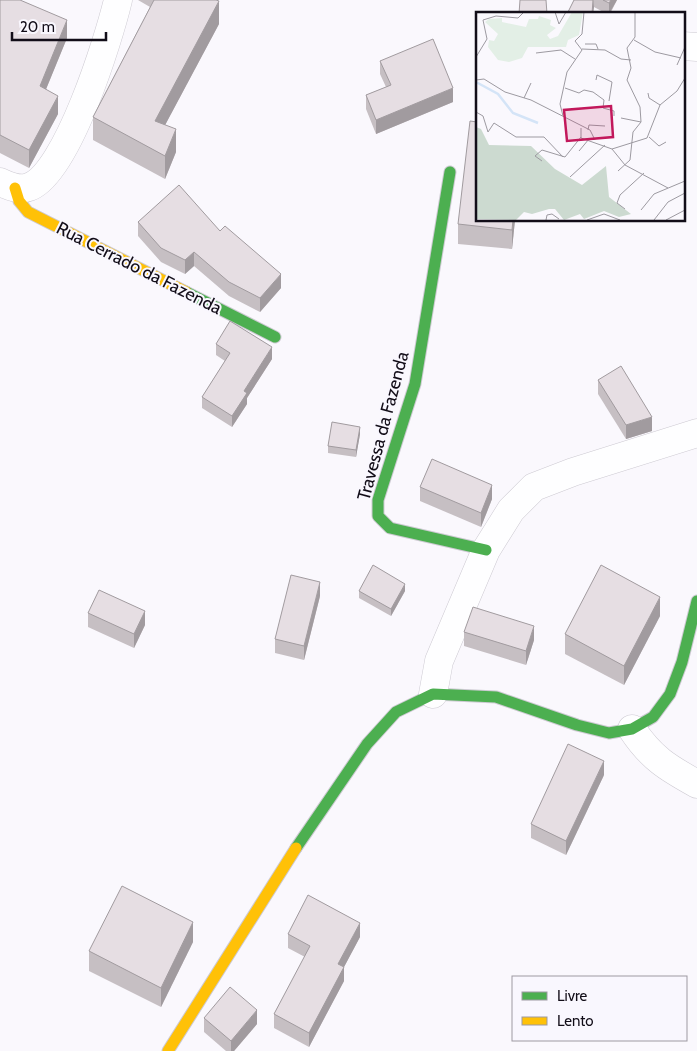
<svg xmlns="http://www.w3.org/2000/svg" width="697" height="1051" font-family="Cabin,sans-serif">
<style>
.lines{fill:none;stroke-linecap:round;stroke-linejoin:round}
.street-casing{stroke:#cdcad2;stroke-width:29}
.fast-casing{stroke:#cdcad2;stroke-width:13}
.slow-casing{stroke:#cdcad2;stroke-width:13}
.street{stroke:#fefeff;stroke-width:28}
.fast{stroke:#4caf50;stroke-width:11}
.slow{stroke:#ffc107;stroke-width:11}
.wall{fill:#c6bfc3}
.shaded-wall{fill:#a19b9f}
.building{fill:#e6dee3;stroke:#a19b9f}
.labels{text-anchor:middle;stroke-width:4;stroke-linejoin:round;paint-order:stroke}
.street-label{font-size:18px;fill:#120d18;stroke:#f9f7fe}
.inset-river{fill:none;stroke:#d4e4f7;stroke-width:2.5}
.inset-road{fill:none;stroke:#9d9aa1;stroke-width:1}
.view{fill:#c2185b;fill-opacity:0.15;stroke:#c2185b;stroke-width:2.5}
.inset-edge{fill:none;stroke:#120d18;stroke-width:2.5}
</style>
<rect width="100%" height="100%" fill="#faf8fd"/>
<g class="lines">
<defs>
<g id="street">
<path d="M 683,46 L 697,47"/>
<path d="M 0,182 C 9,186 19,191 29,187 C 67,174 109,38 118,0"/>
<path d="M 433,694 L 439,661 L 486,550 L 511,510 L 534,487 L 573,472 L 697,433"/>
<path d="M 632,729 C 651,758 668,768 697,784"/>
</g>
<g id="fast">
<path d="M 450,172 L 415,384 L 378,500 L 378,516 L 390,528 L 486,550"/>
<path d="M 186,292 L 275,337"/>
<path d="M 296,848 L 367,744 L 396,712 L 433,694 L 496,697 L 577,725 L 609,733 L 632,729 L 653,717 L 670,694 L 682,662 L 697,601"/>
</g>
<g id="slow">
<path d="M 15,188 L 19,201 L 28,212 L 186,292"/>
<path d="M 168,1051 L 296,848"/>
</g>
</defs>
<use href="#street" class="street-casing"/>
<use href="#fast" class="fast-casing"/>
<use href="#slow" class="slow-casing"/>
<use href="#street" class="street"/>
<use href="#fast" class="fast"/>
<use href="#slow" class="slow"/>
</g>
<g class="wall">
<path d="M 0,0 L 67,38 L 46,89 L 58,114 L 29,168 L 0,153 Z"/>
<path d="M 138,0 L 216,0 L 219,24 L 165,125 L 176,152 L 165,179 L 93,140 L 93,117 L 150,7 Z"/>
<path d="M 574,0 L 617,0 L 610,14 L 607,14 L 594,7 L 593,14 L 567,14 Z"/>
<path d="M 380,61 L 453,102 L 376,134 L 366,109 L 366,95 L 386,87 L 380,74 Z"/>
<path d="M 477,220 L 515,220 L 512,249 L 458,244 L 458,224 Z"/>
<path d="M 138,222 L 220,231 L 281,288 L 260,312 L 229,296 L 194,266 L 185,274 L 161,262 L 138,236 Z"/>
<path d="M 216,344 L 272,359 L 247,398 L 247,404 L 232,427 L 202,408 L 202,397 L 225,361 L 216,355 Z"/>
<path d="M 598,380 L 652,431 L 626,439 L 598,394 Z"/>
<path d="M 360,434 L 356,457 L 328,453 L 328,446 Z"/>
<path d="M 420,487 L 492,499 L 481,527 L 420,501 Z"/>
<path d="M 359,591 L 405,591 L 391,616 L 359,598 Z"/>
<path d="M 320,596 L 304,660 L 275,653 L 275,639 Z"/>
<path d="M 88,613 L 145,625 L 134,648 L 88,627 Z"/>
<path d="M 660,616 L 624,685 L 565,654 L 565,634 Z"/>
<path d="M 464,632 L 534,640 L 526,665 L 464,646 Z"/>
<path d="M 604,775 L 566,855 L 531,838 L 531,824 Z"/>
<path d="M 288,934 L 360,937 L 344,967 L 344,981 L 309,1047 L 274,1028 L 274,1014 L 305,957 L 288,948 Z"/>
<path d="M 193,942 L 161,1007 L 89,971 L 89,951 Z"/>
<path d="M 204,1018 L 257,1024 L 234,1051 L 226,1051 L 204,1032 Z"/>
</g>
<g class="shaded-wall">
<path d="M 593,0 L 594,7 L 593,14 L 592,14 Z"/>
<path d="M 611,0 L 617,0 L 609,14 L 609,3 Z"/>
<path d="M 219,1 L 219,24 L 155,144 L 155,121 Z"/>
<path d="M 67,20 L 67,38 L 40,104 L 40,86 Z"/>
<path d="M 684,77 L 684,91 L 683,94 L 683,80 Z"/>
<path d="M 453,88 L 453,102 L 376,134 L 376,120 Z"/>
<path d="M 58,96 L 58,114 L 29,168 L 29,150 Z"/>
<path d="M 176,129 L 176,152 L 165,179 L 165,156 Z"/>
<path d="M 513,220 L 515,220 L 512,249 L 512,230 Z"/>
<path d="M 194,252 L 194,266 L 185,274 L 185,260 Z"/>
<path d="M 281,274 L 281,288 L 260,312 L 260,298 Z"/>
<path d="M 272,347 L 272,359 L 247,398 L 247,404 L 232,427 L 232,416 L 244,391 Z"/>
<path d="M 652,417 L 652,431 L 626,439 L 626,425 Z"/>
<path d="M 360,427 L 360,434 L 356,457 L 356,450 Z"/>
<path d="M 492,485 L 492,499 L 481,527 L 481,513 Z"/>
<path d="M 320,582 L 320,596 L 304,660 L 304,646 Z"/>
<path d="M 405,584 L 405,591 L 391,616 L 391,609 Z"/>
<path d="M 660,597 L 660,616 L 624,685 L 624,666 Z"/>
<path d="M 145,611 L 145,625 L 134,648 L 134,634 Z"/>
<path d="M 534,626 L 534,640 L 526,665 L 526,651 Z"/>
<path d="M 604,761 L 604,775 L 566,855 L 566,841 Z"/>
<path d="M 193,922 L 193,942 L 161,1007 L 161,988 Z"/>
<path d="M 360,923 L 360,937 L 344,967 L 344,981 L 309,1047 L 309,1033 L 338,964 Z"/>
<path d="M 257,1010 L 257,1024 L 234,1051 L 231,1051 L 231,1041 Z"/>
</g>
<g class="building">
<path d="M 0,0 L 20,0 L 67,20 L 40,86 L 58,96 L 29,150 L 0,135 Z"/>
<path d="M 154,0 L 216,0 L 219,1 L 155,121 L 176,129 L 165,156 L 93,117 Z"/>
<path d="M 520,0 L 546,0 L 547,14 L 519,14 Z"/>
<path d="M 574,0 L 593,0 L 592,14 L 567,14 Z"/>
<path d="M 603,0 L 611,0 L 609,3 Z"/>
<path d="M 433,39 L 453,88 L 376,120 L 366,95 L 391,85 L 380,61 Z"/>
<path d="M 470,121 L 477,122 L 477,220 L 513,220 L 512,230 L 458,224 Z"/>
<path d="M 179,185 L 220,231 L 225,226 L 281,274 L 260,298 L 229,282 L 194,252 L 185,260 L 161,248 L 138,222 Z"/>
<path d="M 230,321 L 272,347 L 244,391 L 247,393 L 232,416 L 202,397 L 230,353 L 216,344 Z"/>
<path d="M 621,366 L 652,417 L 626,425 L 598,380 Z"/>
<path d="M 332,422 L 360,427 L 356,450 L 328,446 Z"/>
<path d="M 432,459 L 492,485 L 481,513 L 420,487 Z"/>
<path d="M 373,565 L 405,584 L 391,609 L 359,591 Z"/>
<path d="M 601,565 L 660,597 L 624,666 L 565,634 Z"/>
<path d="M 291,575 L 320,582 L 304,646 L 275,639 Z"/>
<path d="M 99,590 L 145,611 L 134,634 L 88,613 Z"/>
<path d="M 473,607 L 534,626 L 526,651 L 464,632 Z"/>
<path d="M 568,744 L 604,761 L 566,841 L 531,824 Z"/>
<path d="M 122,886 L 193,922 L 161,988 L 89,951 Z"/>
<path d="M 308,895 L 360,923 L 338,964 L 344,967 L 309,1033 L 274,1014 L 310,946 L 288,934 Z"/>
<path d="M 230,987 L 257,1010 L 231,1041 L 204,1018 Z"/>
</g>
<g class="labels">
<g class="street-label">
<text transform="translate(139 268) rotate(27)" y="6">Rua Cerrado da Fazenda</text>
<text transform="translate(383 426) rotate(-75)" y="6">Travessa da Fazenda</text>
</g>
</g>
<g transform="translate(476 12)">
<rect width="209" height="209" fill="#faf8fd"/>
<path d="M 96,0 L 107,0 L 103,23 L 92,28 L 90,35 L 52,35 L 46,46 L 33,50 L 22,48 L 12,35 L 13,28 L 18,29 L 22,22 L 9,10 L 13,7 L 26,6 L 26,10 L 50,15 L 53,7 L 62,7 L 63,4 L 75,8 L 74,13 L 80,16 L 71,23 L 74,27 L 82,24 Z" fill="#e3efe6"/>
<path d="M 0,115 L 5,117 L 13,133 L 55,134 L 79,157 L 106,173 L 130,154 L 133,185 L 155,202 L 143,205 L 128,199 L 108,207 L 104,202 L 88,208 L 79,197 L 73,197 L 56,202 L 48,200 L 40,208 L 0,207 Z" fill="#ccdad0"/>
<path class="inset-river" d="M 0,70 L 22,82 L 37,101 L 62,111"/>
<path class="inset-road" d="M 79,0 L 83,12 L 90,0M 158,28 L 179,40 L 205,46M 109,32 L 120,32 L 122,37M 106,37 L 129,38 L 145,47 L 155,48M 60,41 L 85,38 L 99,47M 0,45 L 11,27 L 7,8 L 20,4 L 42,6 L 48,0M 201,53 L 209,35M 0,68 L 8,67 L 29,80 L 55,88 L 114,118 L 119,128M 120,68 L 121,63 L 136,70 L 133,89M 89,76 L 103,81 L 108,78 L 117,80 L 128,88 L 127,96 L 138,99 L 138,104M 172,81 L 173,86 L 184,93M 48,86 L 55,71M 0,100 L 7,104 L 12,120 L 18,111 L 40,125 L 68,125 L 87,145M 87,104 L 84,92 L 91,60 L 106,38 L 99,29 L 106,22 L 108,0M 145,106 L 165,110M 105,116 L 105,126 L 136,137 L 171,126 L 184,93 L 201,79 L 209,66M 112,118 L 113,113 L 129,114M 173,125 L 183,134 L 190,130M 136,137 L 149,153 L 192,176M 103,139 L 113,127M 66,149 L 59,144 L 66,138 L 89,145 L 105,125M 142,159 L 154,148 L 157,120 L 165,110 L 164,95 L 151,68 L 155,56 L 151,36 L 159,25 L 159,0M 94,165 L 129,133M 149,197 L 141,191 L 144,183 L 168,161M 165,198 L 178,182 L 209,169M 70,208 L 71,203 L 76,202 L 83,207M 111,208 L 128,202 L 144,208M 178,208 L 192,190 L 209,181M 190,208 L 209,198"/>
<path class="view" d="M 135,94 L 137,125 L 91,129 L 88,98 Z"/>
<rect width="209" height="209" class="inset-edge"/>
</g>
<rect x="512" y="976" width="175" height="65" fill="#f9f7fe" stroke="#9d99a2"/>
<rect x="522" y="992" width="25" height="8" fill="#4caf50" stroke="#9d99a2"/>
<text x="557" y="1001" font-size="15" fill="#120d18">Livre</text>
<rect x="522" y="1017" width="25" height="8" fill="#ffc107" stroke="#9d99a2"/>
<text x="557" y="1026" font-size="15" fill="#120d18">Lento</text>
<path d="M12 32v8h94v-8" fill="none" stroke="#120d18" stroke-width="2.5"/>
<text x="20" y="32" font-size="15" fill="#120d18" stroke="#f9f7fe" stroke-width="4" paint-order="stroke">20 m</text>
</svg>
